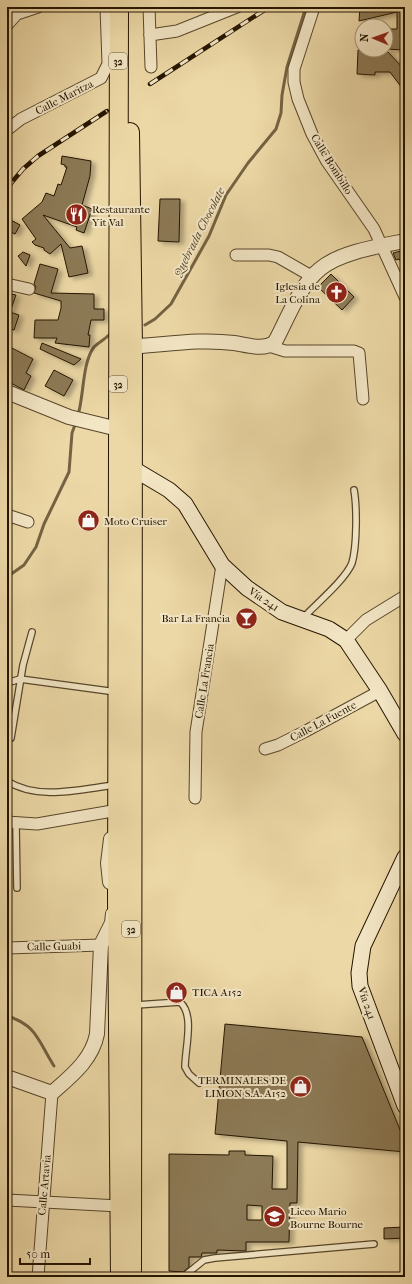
<svg xmlns="http://www.w3.org/2000/svg" width="412" height="1284" font-family="'IM FELL French Canon',serif">
<style>
.lines{fill:none;stroke-linecap:round;stroke-linejoin:round}
.stream{stroke:#746242;stroke-width:3}
.building{fill:#8c7a56;stroke:#251500;fill-rule:evenodd;filter:url(#shadow)}
.service-casing{stroke:#57462a;stroke-width:8}
.minor-casing{stroke:#57462a;stroke-width:13}
.tertiary-casing{stroke:#57462a;stroke-width:16}
.secondary-casing{stroke:#251500;stroke-width:17}
.trunk-casing{stroke:#251500;stroke-width:20}
.service{stroke:#f3e6c5;stroke-width:5.5}
.minor{stroke:#f3e6c5;stroke-width:11}
.tertiary{stroke:#f3e6c5;stroke-width:14}
.secondary{stroke:#f3e6c5;stroke-width:15}
.trunk{stroke:#ecd8a6;stroke-width:18}
.rail-casing{stroke:#251500;stroke-width:4.5}
.rail{stroke:#f3e6c5;stroke-width:3;stroke-dasharray:9;stroke-linecap:butt}
.labels{text-anchor:middle;stroke-width:4;stroke-linejoin:round;paint-order:stroke}
.shield{fill:#f3e6c5;stroke:#63543b;stroke-width:1}
.shield-label{font-size:10px;font-weight:bold;fill:#251500}
.street-label{font-size:11px;fill:#251500;stroke:#f3e6c5}
.poi-label{font-size:11px;fill:#251500;stroke:#f3e6c5;text-anchor:start}
.water-label{font-size:12px;font-style:italic;fill:#59492c;stroke:#f3e6c5}
</style>
<defs>
<filter id="shadow"><feDropShadow dx="4.5" dy="2.5" stdDeviation="2" flood-color="#0004"/></filter>
</defs>
<rect width="100%" height="100%" fill="#ecd8a6"/>
<filter id="stains"><feTurbulence type="fractalNoise" baseFrequency=".005" numOctaves="4"/><feColorMatrix values="0 0 0 0 .2 0 0 0 0 .09 0 0 0 0 .02 0 0 0 .5 -.17"/></filter>
<radialGradient id="worn" r=".72"><stop offset=".6" stop-color="#630" stop-opacity="0"/><stop offset="1" stop-color="#630" stop-opacity=".3"/></radialGradient>
<g class="lines">
<g class="stream">
<path d="M 145,325 L 155,319 L 171,304 L 209,236 L 226,195 L 248,163 L 276,129 L 281,113 L 282,95 L 287,67 L 306,7"/>
<path d="M 78,415 C 84,396 82,363 94,347 C 98,343 105,339 109,335"/>
<path d="M 7,577 L 24,565 L 36,547 L 44,524 L 69,472 L 72,433 L 76,422"/>
<path d="M 7,1016 C 37,1025 38,1041 54,1066"/>
</g>
</g>
<g class="building">
<path d="M 360,7 L 405,7 L 405,50 L 386,49 L 386,29 L 397,29 L 397,12 L 359,21 Z"/>
<path d="M 358,50 L 386,50 L 405,70 L 405,92 L 390,72 L 375,72 L 375,75 L 357,74 Z"/>
<path d="M 62,156 L 91,161 L 90,176 L 82,205 L 92,209 L 84,233 L 76,230 L 77,227 L 43,215 L 70,248 L 82,246 L 88,273 L 69,277 L 61,244 L 50,254 L 44,250 L 44,248 L 35,245 L 32,242 L 36,239 L 22,219 L 42,202 L 46,193 L 54,196 L 58,184 L 61,185 L 67,167 L 65,167 L 65,165 L 61,164 Z"/>
<path d="M 160,199 L 180,199 L 179,242 L 158,241 Z"/>
<path d="M 7,218 L 20,225 L 15,234 L 7,230 Z"/>
<path d="M 405,250 L 405,267 L 399,259 L 396,260 L 393,253 Z"/>
<path d="M 23,252 L 30,255 L 26,266 L 18,256 Z"/>
<path d="M 40,264 L 58,269 L 51,293 L 94,294 L 94,309 L 104,309 L 104,320 L 91,320 L 88,335 L 90,335 L 89,347 L 55,343 L 57,338 L 34,338 L 35,320 L 58,320 L 61,308 L 61,301 L 34,293 L 36,287 L 34,284 Z"/>
<path d="M 331,274 L 354,297 L 342,310 L 318,287 Z"/>
<path d="M 7,293 L 16,295 L 10,312 L 19,315 L 14,330 L 7,328 Z"/>
<path d="M 42,343 L 81,359 L 74,365 L 40,349 Z"/>
<path d="M 12,348 L 33,359 L 26,373 L 31,376 L 24,390 L 7,381 L 7,356 Z"/>
<path d="M 54,370 L 73,380 L 64,396 L 45,386 Z"/>
<path d="M 225,1024 L 362,1037 L 405,1142 L 405,1152 L 298,1142 L 297,1203 L 290,1203 L 289,1242 L 246,1242 L 246,1251 L 217,1250 L 217,1253 L 202,1253 L 201,1257 L 189,1257 L 189,1267 L 183,1272 L 169,1271 L 169,1154 L 229,1155 L 229,1151 L 245,1151 L 245,1155 L 273,1156 L 272,1189 L 287,1189 L 287,1141 L 215,1134 ZM 247,1205 L 262,1206 L 262,1220 L 247,1220 Z"/>
<path d="M 405,1227 L 405,1238 L 384,1239 L 384,1228 Z"/>
</g>
<g class="lines">
<defs>
<g id="service">
<path d="M 303,618 C 315,605 346,579 352,563 C 357,546 357,507 354,490"/>
<path d="M 7,683 L 20,679 L 116,692"/>
<path d="M 11,738 L 23,665 L 32,632"/>
<path d="M 7,781 C 38,801 81,789 115,785"/>
<path d="M 16,823 L 17,888"/>
<path d="M 136,1005 L 180,1002 C 195,1015 185,1048 185,1067 L 189,1074 L 199,1083"/>
<path d="M 183,1277 L 204,1260 L 215,1258 L 374,1244"/>
</g>
<g id="minor">
<path d="M 149,7 L 151,67"/>
<path d="M 314,7 L 294,69 L 294,82 L 298,99 L 312,134 L 326,160 L 374,229 L 405,297"/>
<path d="M 7,25 L 17,14 L 38,7"/>
<path d="M 150,35 L 177,31 L 237,7"/>
<path d="M 7,130 L 21,119 L 101,78 L 108,64 L 106,7"/>
<path d="M 236,255 L 269,255 L 278,257 L 313,277"/>
<path d="M 7,284 L 29,289"/>
<path d="M 269,346 L 285,351 L 354,351 L 359,353 L 363,399"/>
<path d="M 7,515 L 28,522"/>
<path d="M 346,640 L 366,620 L 405,596"/>
<path d="M 265,749 L 278,745 L 304,732 L 380,691"/>
<path d="M 195,798 L 196,732 L 222,565"/>
<path d="M 7,822 L 37,824 L 118,810"/>
<path d="M 7,948 L 101,945"/>
<path d="M 7,1200 L 119,1206"/>
<path d="M 38,1277 L 52,1093"/>
</g>
<g id="tertiary">
<path d="M 123,347 C 159,346 197,338 234,343 C 247,345 264,351 275,342 C 288,318 299,286 320,269 C 340,252 380,246 405,241"/>
<path d="M 7,392 L 69,417 L 118,429"/>
<path d="M 110,882 L 108,863 L 111,839"/>
<path d="M 7,1077 L 52,1093 C 71,1076 92,1060 97,1034 L 101,945 L 112,923 L 113,914"/>
</g>
<g id="secondary">
<path d="M 124,469 L 132,468 L 169,490 L 185,504 L 222,565 L 247,588 L 282,612 L 329,629 L 346,640 L 380,691 L 405,734"/>
<path d="M 405,857 L 363,946 L 359,973 L 360,986 L 405,1106"/>
</g>
<g id="trunk">
<path d="M 119,7 L 117,899 L 120,1277"/>
<path d="M 130,132 L 133,347 L 132,1277"/>
</g>
</defs>
<use href="#service" class="service-casing"/>
<use href="#minor" class="minor-casing"/>
<use href="#tertiary" class="tertiary-casing"/>
<use href="#secondary" class="secondary-casing"/>
<use href="#trunk" class="trunk-casing"/>
<use href="#service" class="service"/>
<use href="#minor" class="minor"/>
<use href="#tertiary" class="tertiary"/>
<use href="#secondary" class="secondary"/>
<use href="#trunk" class="trunk"/>
<defs>
<g id="rail">
<path d="M 150,84 L 269,7"/>
<path d="M 7,188 L 23,169 L 38,156 L 107,111"/>
</g>
</defs>
<use href="#rail" class="rail-casing"/>
<use href="#rail" class="rail"/>
</g>
<defs>
<symbol id="restaurant-disc" viewBox="-11 -11 22 22"><circle r="9.5" fill="#8f2418" stroke="#f3e6c5"/><path d="M-5-6h1v4h1v-4h1v4h1v-4h1v5L-1.5 .5V6h-2V.5L-5-1ZM5-6V6H3V1.5H1.5Q1.5-4 5-6Z" fill="#fff"/></symbol>
<symbol id="church-disc" viewBox="-11 -11 22 22"><circle r="9.5" fill="#8f2418" stroke="#f3e6c5"/><path d="M-1.2-6h2.4v3.5h3.3v2.4h-3.3V6h-2.4V-.1h-3.3v-2.4h3.3Z" fill="#fff"/></symbol>
<symbol id="shop-disc" viewBox="-11 -11 22 22"><circle r="9.5" fill="#8f2418" stroke="#f3e6c5"/><path d="M-5-2.5h2.3a2.7 3.5 0 0 1 5.4 0H5L5.5 6h-11ZM-1.5-2.5h3a1.5 2.3 0 0 0-3 0Z" fill="#fff"/></symbol>
<symbol id="bar-disc" viewBox="-11 -11 22 22"><circle r="9.5" fill="#8f2418" stroke="#f3e6c5"/><path d="M-6-5H6L.8 .8V4.5H3.5V6h-7V4.5H-.8V.8Z" fill="#fff"/></symbol>
<symbol id="school-disc" viewBox="-11 -11 22 22"><circle r="9.5" fill="#8f2418" stroke="#f3e6c5"/><path d="M0-5L7-2L0 1L-7-2ZM-4 1L0 2.5L4 1V4Q0 6-4 4Z" fill="#fff"/></symbol>
</defs>
<g fill-rule="evenodd">
<use href="#restaurant-disc" x="64" y="202" width="25" height="25"/>
<use href="#church-disc" x="324" y="280" width="25" height="25"/>
<use href="#shop-disc" x="76" y="508" width="25" height="25"/>
<use href="#bar-disc" x="234" y="606" width="25" height="25"/>
<use href="#shop-disc" x="164" y="980" width="25" height="25"/>
<use href="#shop-disc" x="288" y="1074" width="25" height="25"/>
<use href="#school-disc" x="262" y="1204" width="25" height="25"/>
</g>
<g class="labels">
<g class="shield">
<rect x="109" y="53" width="18" height="16" rx="3"/>
<rect x="109" y="376" width="18" height="16" rx="3"/>
<rect x="122" y="921" width="18" height="16" rx="3"/>
</g>
<g class="shield-label">
<text x="118" y="65">32</text>
<text x="118" y="388">32</text>
<text x="131" y="933">32</text>
</g>
<g class="street-label">
<text transform="translate(64 97) rotate(-27)" y="4">Calle Maritza</text>
<text transform="translate(332 164) rotate(58)" y="4">Calle Bombillo</text>
<text transform="translate(264 599) rotate(34)" y="4">Vía 241</text>
<text transform="translate(204 681) rotate(-81)" y="4">Calle La Francia</text>
<text transform="translate(323 721) rotate(-28)" y="4">Calle La Fuente</text>
<text transform="translate(54 946) rotate(-1)" y="4">Calle Guabi</text>
<text transform="translate(367 1003) rotate(71)" y="4">Vía 241</text>
<text transform="translate(44 1185) rotate(-85)" y="4">Calle Artavia</text>
</g>
<g class="poi-label">
<text x="92" y="213">Restaurante<tspan x="92" dy="13">Yit Val</tspan></text>
<text x="320" y="290" text-anchor="end">Iglesia de<tspan x="320" dy="13">La Colina</tspan></text>
<text x="104" y="525">Moto Cruiser</text>
<text x="230" y="622" text-anchor="end">Bar La Francia</text>
<text x="192" y="996">TICA A152</text>
<text x="286" y="1084" text-anchor="end">TERMINALES DE<tspan x="286" dy="13">LIMON S.A. A152</tspan></text>
<text x="290" y="1215">Liceo Mario<tspan x="290" dy="13">Bourne Bourne</tspan></text>
</g>
<g class="water-label">
<text transform="translate(199 232) rotate(-63)" y="4">Quebrada Chocolate</text>
</g>
</g>
<rect width="412" height="1284" fill="none" stroke="#ecd8a6" stroke-width="24"/>
<rect x="8" y="8" width="396" height="1268" fill="none" stroke="#251500" stroke-width="2"/>
<rect x="12" y="12" width="388" height="1260" fill="none" stroke="#251500"/>
<g transform="translate(374 38) rotate(272)"><circle r="19" fill="#f3e6c5" stroke="#a19276"/>
<path d="M0-3L7 15L0 10L-7 15Z" fill="#8f2418"/>
<text y="-6" font-size="11" font-weight="bold" text-anchor="middle" fill="#251500">N</text>
</g>
<path d="M20 1258v6h70v-6" fill="none" stroke="#251500" stroke-width="2"/>
<text x="26" y="1258" font-size="12" fill="#251500" stroke="#f3e6c5" stroke-width="3" paint-order="stroke">50 m</text>
<rect width="100%" height="100%" filter="url(#stains)"/>
<rect width="100%" height="100%" fill="url(#worn)"/>
</svg>
